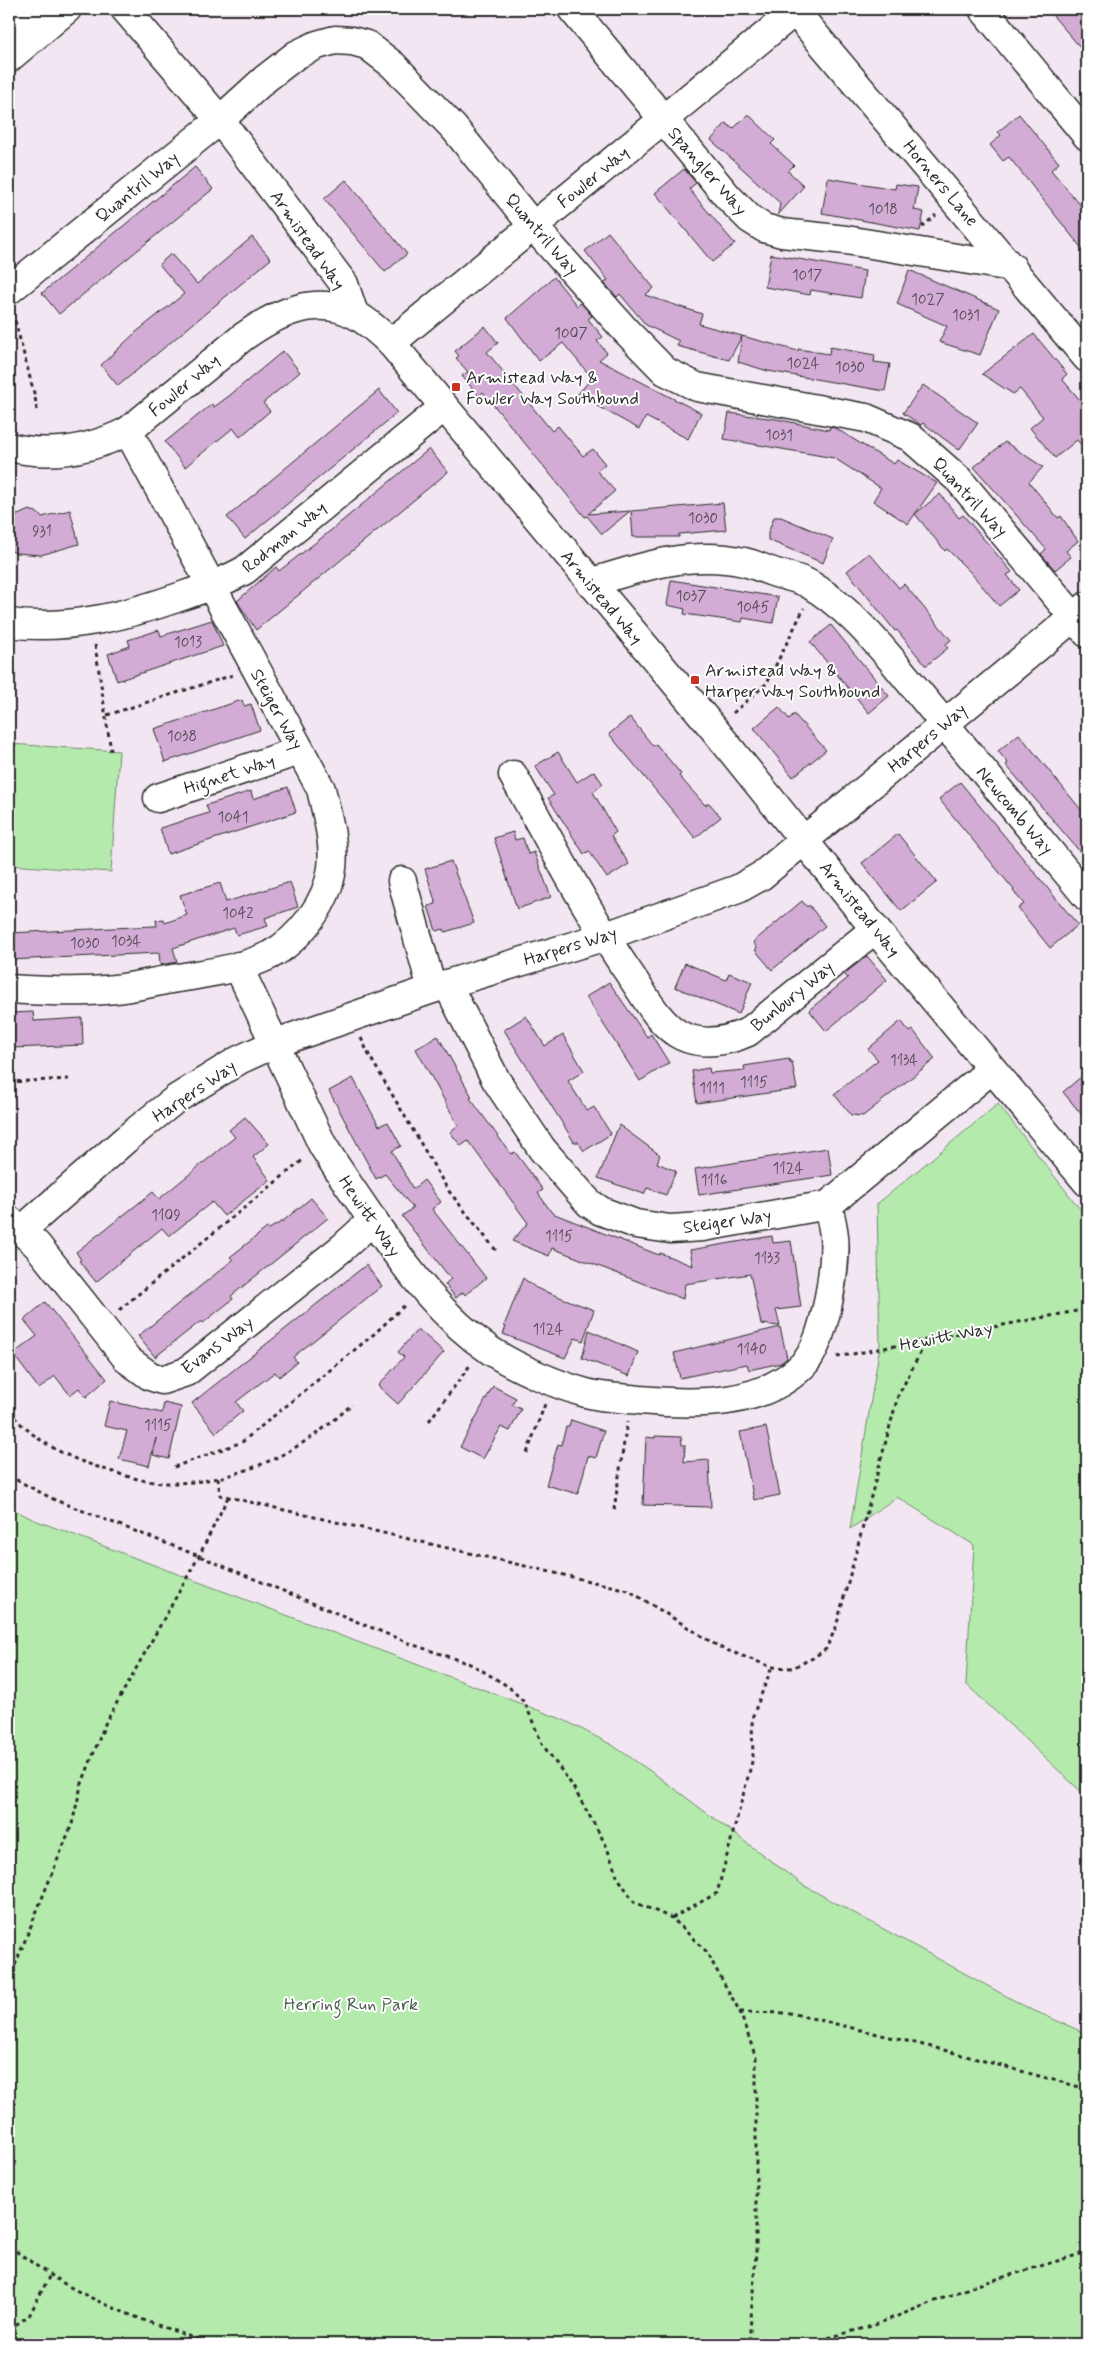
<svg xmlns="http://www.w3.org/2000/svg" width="1096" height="2353" font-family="Mynerve,sans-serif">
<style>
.green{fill:#b4ebad;stroke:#708b6c}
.building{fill:#d2acd5;stroke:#2b2b2b}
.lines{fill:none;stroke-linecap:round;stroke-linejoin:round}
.minor-casing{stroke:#2b2b2b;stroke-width:31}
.path{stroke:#2b2b2b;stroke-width:3;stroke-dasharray:4 4;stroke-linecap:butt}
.minor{stroke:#fff;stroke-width:28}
.poi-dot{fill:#c8321e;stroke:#fff;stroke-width:2}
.labels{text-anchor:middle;stroke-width:4;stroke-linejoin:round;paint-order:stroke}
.number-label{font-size:15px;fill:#554b56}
.street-label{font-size:18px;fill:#2b2b2b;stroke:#fff}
.poi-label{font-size:18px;fill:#2b2b2b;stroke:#fff;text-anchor:start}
.park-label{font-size:18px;fill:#4d5b4c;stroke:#fff}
</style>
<rect width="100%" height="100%" fill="#f2e6f2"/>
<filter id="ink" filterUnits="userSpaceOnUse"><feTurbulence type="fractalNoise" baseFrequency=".02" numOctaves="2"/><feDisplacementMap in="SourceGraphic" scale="10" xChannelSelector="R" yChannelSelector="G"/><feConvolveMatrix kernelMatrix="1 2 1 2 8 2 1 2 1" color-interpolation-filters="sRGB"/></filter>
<g filter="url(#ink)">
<g class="green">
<path d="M 9,744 L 119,751 L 111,872 L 9,865 Z"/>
<path d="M 998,1104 L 1087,1218 L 1087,1797 L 966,1684 L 974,1545 L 897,1497 L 850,1529 L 880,1345 L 877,1204 Z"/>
<path d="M 9,1507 L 32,1519 L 564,1720 L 612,1745 L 656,1775 L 803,1885 L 1028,2008 L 1087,2034 L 1087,2344 L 9,2344 Z"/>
</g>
<g class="building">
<path d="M 1047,9 L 1082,9 L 1087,15 L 1087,55 Z"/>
<path d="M 748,114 L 775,140 L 771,144 L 794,165 L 788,171 L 804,186 L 778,215 L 780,203 L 711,140 L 726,123 L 733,129 Z"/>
<path d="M 1019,114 L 1059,163 L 1051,170 L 1087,213 L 1087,255 L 1009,157 L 1003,161 L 990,145 L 1001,135 L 998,132 Z"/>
<path d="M 195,167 L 213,189 L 59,314 L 42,293 Z"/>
<path d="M 684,169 L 696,183 L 689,189 L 735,244 L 712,262 L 655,193 Z"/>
<path d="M 828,178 L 895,189 L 896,184 L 918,187 L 914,210 L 924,212 L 920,231 L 822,213 Z"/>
<path d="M 346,180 L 407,254 L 385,272 L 324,199 Z"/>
<path d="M 608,232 L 654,288 L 645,295 L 702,314 L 699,324 L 742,336 L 729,360 L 677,346 L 679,341 L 646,325 L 620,294 L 617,297 L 604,283 L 608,280 L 585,251 Z"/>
<path d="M 252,237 L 271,259 L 118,386 L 101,365 L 135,333 L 184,294 L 159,264 L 171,254 L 197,284 Z"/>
<path d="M 771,254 L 865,271 L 861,298 L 811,290 L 810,295 L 765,287 Z"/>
<path d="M 909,270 L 999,309 L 980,355 L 939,342 L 947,326 L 897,304 Z"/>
<path d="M 554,277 L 577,306 L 581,303 L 592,316 L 588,319 L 603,337 L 597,341 L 607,353 L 599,360 L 701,413 L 688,439 L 646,417 L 639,429 L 577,395 L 592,378 L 563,343 L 539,361 L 507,318 Z"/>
<path d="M 485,326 L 498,343 L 487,352 L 552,431 L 558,426 L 583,456 L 593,449 L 605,464 L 597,471 L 615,491 L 588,514 L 630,511 L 602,534 L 587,516 L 585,517 L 483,392 L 479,396 L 462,376 L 468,372 L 456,358 L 459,356 L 455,351 Z"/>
<path d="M 1034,334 L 1067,374 L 1062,379 L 1087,408 L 1087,452 L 1077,440 L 1055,458 L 1030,428 L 1043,417 L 1020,389 L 1013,394 L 982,374 Z"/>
<path d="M 742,336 L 798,351 L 798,349 L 829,354 L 830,347 L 875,355 L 874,362 L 890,364 L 885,391 L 768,371 L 738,362 Z"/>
<path d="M 283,351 L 300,372 L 263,403 L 270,411 L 240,437 L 233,428 L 185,467 L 165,442 L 212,404 L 214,407 L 229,396 Z"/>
<path d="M 923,385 L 978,423 L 959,450 L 923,423 L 921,425 L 903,413 Z"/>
<path d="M 379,390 L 397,413 L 245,539 L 227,517 Z"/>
<path d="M 729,413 L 776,419 L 829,430 L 830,427 L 835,428 L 894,464 L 897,460 L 937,483 L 908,524 L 873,501 L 881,488 L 834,458 L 724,439 Z"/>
<path d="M 1005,442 L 1043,467 L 1029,482 L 1058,518 L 1061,516 L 1078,541 L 1066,551 L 1071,557 L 1055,570 L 1041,554 L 1046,549 L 974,467 Z"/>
<path d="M 429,449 L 448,472 L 256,630 L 237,601 L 276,567 L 279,571 L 324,536 Z"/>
<path d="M 940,494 L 959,518 L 963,515 L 1012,572 L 1007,575 L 1019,590 L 999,606 L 971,573 L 947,549 L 945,551 L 915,514 Z"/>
<path d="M 723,503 L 726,530 L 679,534 L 679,537 L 633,537 L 631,511 Z"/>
<path d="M 29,510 L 36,512 L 42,517 L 70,510 L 79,544 L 41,555 L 16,553 L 9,550 L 9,512 L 18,515 Z"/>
<path d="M 774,517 L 781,517 L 833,539 L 823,563 L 768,540 L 768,533 Z"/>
<path d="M 869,553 L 899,588 L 904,584 L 951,640 L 945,645 L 948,648 L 927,665 L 925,665 L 897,630 L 895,631 L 847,571 Z"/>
<path d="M 671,580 L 778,597 L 773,623 L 743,618 L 742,622 L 684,614 L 685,609 L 667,605 Z"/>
<path d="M 212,620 L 223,646 L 117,681 L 108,654 L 130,646 L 128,640 L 159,630 L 161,636 Z"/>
<path d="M 831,625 L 889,696 L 869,713 L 810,642 Z"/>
<path d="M 242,700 L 244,706 L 251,704 L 260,730 L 165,762 L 154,729 Z"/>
<path d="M 779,707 L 789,719 L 794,714 L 826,750 L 793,777 L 754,728 Z"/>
<path d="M 630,717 L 653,746 L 656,744 L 681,774 L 679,776 L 705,805 L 709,803 L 721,817 L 695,838 L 609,734 Z"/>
<path d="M 1019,734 L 1087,817 L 1087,860 L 1006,765 L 1008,763 L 998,751 Z"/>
<path d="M 558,752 L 577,782 L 594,771 L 603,784 L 593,792 L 616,832 L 611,836 L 629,864 L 607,878 L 589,851 L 584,854 L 548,798 L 554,795 L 535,766 Z"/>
<path d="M 960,782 L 1078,925 L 1050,948 L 1018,908 L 1024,904 L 1013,891 L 1014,890 L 939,799 Z"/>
<path d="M 288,787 L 296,812 L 168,854 L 160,828 L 209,813 L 206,805 L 223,800 L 251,791 L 253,799 Z"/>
<path d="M 513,832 L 515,840 L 523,838 L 528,854 L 534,852 L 551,897 L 517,909 L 494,838 Z"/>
<path d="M 898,834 L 937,882 L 901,911 L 862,863 Z"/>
<path d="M 451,861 L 474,923 L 445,932 L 444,929 L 436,931 L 428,906 L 436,904 L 425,869 Z"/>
<path d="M 290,882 L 298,907 L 265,918 L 268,926 L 237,935 L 234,928 L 173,948 L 177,962 L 160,965 L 159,953 L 9,960 L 9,933 L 154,926 L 157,926 L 156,920 L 164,919 L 165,923 L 187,915 L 180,895 L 220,883 L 226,902 Z"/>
<path d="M 802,901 L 807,907 L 809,905 L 825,926 L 772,970 L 755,950 L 757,948 L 753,942 Z"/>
<path d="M 867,956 L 887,980 L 826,1031 L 809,1010 L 848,978 L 844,974 Z"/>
<path d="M 685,963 L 726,980 L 729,973 L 752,982 L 739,1014 L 675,987 Z"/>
<path d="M 609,982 L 647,1037 L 651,1034 L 669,1063 L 640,1081 L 586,997 Z"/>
<path d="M 33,1012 L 34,1021 L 82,1018 L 83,1045 L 13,1048 L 12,1013 Z"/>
<path d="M 526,1016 L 545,1046 L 563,1035 L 584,1071 L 568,1081 L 587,1111 L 594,1107 L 611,1134 L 584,1151 L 578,1142 L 574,1142 L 504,1030 Z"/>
<path d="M 901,1021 L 910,1032 L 913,1030 L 935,1059 L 863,1116 L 851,1115 L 834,1094 L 878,1060 L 868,1049 Z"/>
<path d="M 438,1036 L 472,1097 L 470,1098 L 511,1154 L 515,1152 L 543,1190 L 538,1193 L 552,1213 L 659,1255 L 660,1253 L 693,1266 L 690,1250 L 772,1236 L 773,1243 L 791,1241 L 801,1307 L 776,1310 L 780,1326 L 761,1324 L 750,1274 L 685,1284 L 683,1299 L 552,1248 L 549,1256 L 512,1241 L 528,1223 L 468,1141 L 461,1146 L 450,1132 L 458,1125 L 416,1049 Z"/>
<path d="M 789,1059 L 790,1062 L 792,1062 L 797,1089 L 697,1103 L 692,1071 L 709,1068 L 710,1073 L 745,1070 L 744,1066 Z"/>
<path d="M 1087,1072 L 1087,1121 L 1063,1092 Z"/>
<path d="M 353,1078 L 379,1126 L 388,1122 L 401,1146 L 392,1151 L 413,1189 L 424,1180 L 441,1202 L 432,1209 L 486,1278 L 465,1295 L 463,1292 L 456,1298 L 445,1284 L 451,1279 L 402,1216 L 413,1208 L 385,1174 L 376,1179 L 329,1091 Z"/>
<path d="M 245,1117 L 269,1144 L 253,1157 L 270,1180 L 224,1216 L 212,1202 L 169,1236 L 162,1228 L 96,1282 L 79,1261 L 81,1260 L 76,1252 L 153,1192 L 159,1199 L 235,1137 L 229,1130 Z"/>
<path d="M 619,1125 L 660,1155 L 657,1163 L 676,1171 L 666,1195 L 647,1188 L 644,1194 L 598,1178 Z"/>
<path d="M 828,1148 L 832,1175 L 699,1195 L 695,1169 Z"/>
<path d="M 311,1198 L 328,1218 L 231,1296 L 233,1299 L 203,1323 L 201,1321 L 155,1357 L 138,1336 L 233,1260 L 230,1257 L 267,1228 L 269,1229 L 283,1221 Z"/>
<path d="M 366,1265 L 382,1286 L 293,1357 L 297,1362 L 279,1377 L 275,1372 L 236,1402 L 243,1411 L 216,1433 L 192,1403 Z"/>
<path d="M 523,1278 L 536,1288 L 594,1310 L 583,1341 L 575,1338 L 565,1358 L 503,1334 L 506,1327 L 504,1326 Z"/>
<path d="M 45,1302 L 107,1379 L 86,1397 L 79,1388 L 70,1395 L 55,1376 L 39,1389 L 13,1354 L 37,1336 L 24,1320 Z"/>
<path d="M 780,1327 L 787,1358 L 781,1363 L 749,1370 L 747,1364 L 680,1378 L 674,1353 Z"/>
<path d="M 418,1329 L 444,1352 L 398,1404 L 378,1386 L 404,1357 L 398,1352 Z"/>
<path d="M 589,1330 L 638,1352 L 629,1376 L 582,1358 Z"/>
<path d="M 493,1386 L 516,1398 L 512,1405 L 521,1409 L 510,1431 L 501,1427 L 483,1459 L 460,1447 Z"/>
<path d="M 110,1401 L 162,1413 L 164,1403 L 181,1407 L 169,1459 L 153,1455 L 156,1438 L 149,1466 L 119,1459 L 127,1431 L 104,1426 Z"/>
<path d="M 571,1420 L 604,1431 L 596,1458 L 588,1456 L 578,1494 L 546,1485 L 558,1444 L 561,1445 L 566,1427 L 569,1427 Z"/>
<path d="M 766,1427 L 780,1495 L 754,1500 L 740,1432 Z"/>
<path d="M 655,1436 L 681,1437 L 682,1445 L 685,1445 L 684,1462 L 709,1460 L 711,1507 L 643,1505 L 646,1437 L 655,1438 Z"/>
</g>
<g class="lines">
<defs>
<g id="minor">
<path d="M 125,9 L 220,120 L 344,284 L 354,314"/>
<path d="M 572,9 L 728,197 L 750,219 L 764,228 L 782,233 L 846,240 L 1012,267"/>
<path d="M 793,9 L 1087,358"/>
<path d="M 983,9 L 1087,136"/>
<path d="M 9,31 L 37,9"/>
<path d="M 9,58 L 67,9"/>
<path d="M 9,290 L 220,120 L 265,79 L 296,55 L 317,45 L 335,40 L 352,41 L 367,45 L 393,65 L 454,128 L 533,226 L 626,331 L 665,371 L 697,387 L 866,418 L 910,437 L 959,480 L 1087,633"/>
<path d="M 391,343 L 795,11"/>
<path d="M 9,447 C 50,457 90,450 128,431 L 243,337 C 275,314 315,294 354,314 C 368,321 380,333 391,343 L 714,729 L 875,929 L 1087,1182"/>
<path d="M 590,583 C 640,567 691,550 744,562 C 754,564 763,569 773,572 C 784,576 799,578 809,584 C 841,603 867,631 891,659 L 1087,897"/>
<path d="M 9,623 C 69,631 129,615 185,595 C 206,588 226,581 245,570 L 444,407"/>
<path d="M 513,775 C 552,845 589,916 635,982 C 647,1000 661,1026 682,1036 C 703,1046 728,1041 748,1032 L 875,929"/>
<path d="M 158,798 L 299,751"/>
<path d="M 402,881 L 432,989"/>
<path d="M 238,966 L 322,1144 C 338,1171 356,1195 373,1221 C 408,1270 441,1317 491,1351 C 517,1368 557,1385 586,1393 C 603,1398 623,1398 640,1400 C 695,1405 761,1407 803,1365 C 825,1343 837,1265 834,1236 C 833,1226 830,1215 828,1205"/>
<path d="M 447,984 L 496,1080 L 542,1149 L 589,1203 L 601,1211 L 636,1224 L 670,1229 L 703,1227 L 828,1205 L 992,1069"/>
<path d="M 9,989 C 44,991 80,993 115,989 C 136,987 157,981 178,978 C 208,973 242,969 270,955 C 300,939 328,902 332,868 C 335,842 327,815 321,789 L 128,431"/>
<path d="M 9,1220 L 37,1245 L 128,1360 L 150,1376 L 162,1380 L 186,1372 L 342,1248 L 373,1220"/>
<path d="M 22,1230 L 126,1139 L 176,1099 L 239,1060 L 276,1043 L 447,984 L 603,937 L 738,889 L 761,876 L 1087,606"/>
</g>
</defs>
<use href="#minor" class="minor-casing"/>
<g class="path">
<path d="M 922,227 L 936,215"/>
<path d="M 13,313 L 35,397 L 37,411"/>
<path d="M 95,645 L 111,751"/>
<path d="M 733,713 L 767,683 L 804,608"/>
<path d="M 107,715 L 233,675"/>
<path d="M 361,1038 L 369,1055 L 448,1190 L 498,1253"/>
<path d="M 9,1082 L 70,1079"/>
<path d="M 119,1310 L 304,1159"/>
<path d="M 837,1357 L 1087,1309"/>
<path d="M 9,1411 C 33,1440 65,1457 101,1468 C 123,1475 148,1484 172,1483 C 239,1483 305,1450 352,1404"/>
<path d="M 429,1421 L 471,1364"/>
<path d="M 527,1453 L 545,1404"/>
<path d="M 174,1467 L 242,1442 L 374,1334 L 406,1304"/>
<path d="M 9,1476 L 55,1500 L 199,1556 L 411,1644 L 473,1665 L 509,1687 L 525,1703 L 542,1744 L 572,1785 L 606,1845 L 617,1876 L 634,1902 L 672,1918 L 706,1951 L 740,2012 L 756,2058 L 756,2252 L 749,2344"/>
<path d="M 218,1478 L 220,1495 L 628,1590 L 721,1648 L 772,1667 L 792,1668 L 813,1658 L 826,1649 L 836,1627 L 898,1396 L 928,1338"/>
<path d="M 614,1510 L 627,1422"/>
<path d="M 672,1918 L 717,1893 L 753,1758 L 752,1718 L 772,1667"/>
<path d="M 9,1980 L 72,1824 L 81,1786 L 105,1724 L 199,1556 L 228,1497"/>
<path d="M 740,2012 L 790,2013 L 940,2049 L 1087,2089"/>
<path d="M 9,2247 C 24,2256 36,2266 50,2275 C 100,2307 157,2325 212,2344"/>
<path d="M 9,2329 L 29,2316 L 50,2275"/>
<path d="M 496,2344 L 503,2342 L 597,2344"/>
<path d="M 805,2344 L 872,2326 L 974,2286 L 1087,2252"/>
</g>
<use href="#minor" class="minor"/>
</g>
</g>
<g class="poi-dot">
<rect x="451" y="382" width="10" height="10" rx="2.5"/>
<rect x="690" y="675" width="10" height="10" rx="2.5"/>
</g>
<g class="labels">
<g class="number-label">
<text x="883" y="214">1018</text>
<text x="807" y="280">1017</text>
<text x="928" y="304">1027</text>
<text x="966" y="320">1031</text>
<text x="571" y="338">1007</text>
<text x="803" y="368">1024</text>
<text x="850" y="372">1030</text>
<text x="779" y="440">1031</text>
<text x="703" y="523">1030</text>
<text x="42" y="536">931</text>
<text x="691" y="601">1037</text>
<text x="753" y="612">1045</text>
<text x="188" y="647">1013</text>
<text x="182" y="741">1038</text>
<text x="233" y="822">1041</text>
<text x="238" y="918">1042</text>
<text x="126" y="946">1034</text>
<text x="85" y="948">1030</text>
<text x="904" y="1065">1134</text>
<text x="754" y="1087">1115</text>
<text x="712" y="1093">1111</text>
<text x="788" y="1173">1124</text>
<text x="714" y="1185">1116</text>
<text x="166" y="1220">1109</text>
<text x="559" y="1241">1115</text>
<text x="767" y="1263">1133</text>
<text x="548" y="1334">1124</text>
<text x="752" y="1354">1140</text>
<text x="158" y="1430">1115</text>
</g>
<g class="street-label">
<text transform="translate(708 171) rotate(49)" y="6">Spangler Way</text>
<text transform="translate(593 177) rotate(-39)" y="6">Fowler Way</text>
<text transform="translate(941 183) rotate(50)" y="6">Horners Lane</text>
<text transform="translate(137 187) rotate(-39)" y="6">Quantril Way</text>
<text transform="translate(542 234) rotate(49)" y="6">Quantril Way</text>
<text transform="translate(308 240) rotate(55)" y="6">Armistead Way</text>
<text transform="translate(184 385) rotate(-40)" y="6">Fowler Way</text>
<text transform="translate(970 497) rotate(47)" y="6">Quantril Way</text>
<text transform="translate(284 537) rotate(-39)" y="6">Rodman Way</text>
<text transform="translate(602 597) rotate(50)" y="6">Armistead Way</text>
<text transform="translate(277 709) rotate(61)" y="6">Steiger Way</text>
<text transform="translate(927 738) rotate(-40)" y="6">Harpers Way</text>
<text transform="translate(229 774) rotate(-18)" y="6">Hignet Way</text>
<text transform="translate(1015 810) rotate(50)" y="6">Newcomb Way</text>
<text transform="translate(860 909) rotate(51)" y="6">Armistead Way</text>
<text transform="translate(570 946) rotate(-17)" y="6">Harpers Way</text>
<text transform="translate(792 996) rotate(-39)" y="6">Bunbury Way</text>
<text transform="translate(194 1091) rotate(-34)" y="6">Harpers Way</text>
<text transform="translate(370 1216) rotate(55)" y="6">Hewitt Way</text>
<text transform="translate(727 1221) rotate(-8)" y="6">Steiger Way</text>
<text transform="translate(946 1336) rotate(-11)" y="6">Hewitt Way</text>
<text transform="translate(217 1345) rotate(-37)" y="6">Evans Way</text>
</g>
<g class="poi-label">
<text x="466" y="383">Armistead Way &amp;<tspan x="466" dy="21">Fowler Way Southbound</tspan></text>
<text x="705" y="676">Armistead Way &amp;<tspan x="705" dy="21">Harper Way Southbound</tspan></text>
</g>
<g class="park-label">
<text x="351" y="2010">Herring Run Park</text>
</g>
</g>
<rect width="1096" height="2353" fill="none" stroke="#fff" stroke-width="30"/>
<rect x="15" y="15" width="1066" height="2323" fill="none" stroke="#2b2b2b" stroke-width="2" filter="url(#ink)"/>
</svg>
